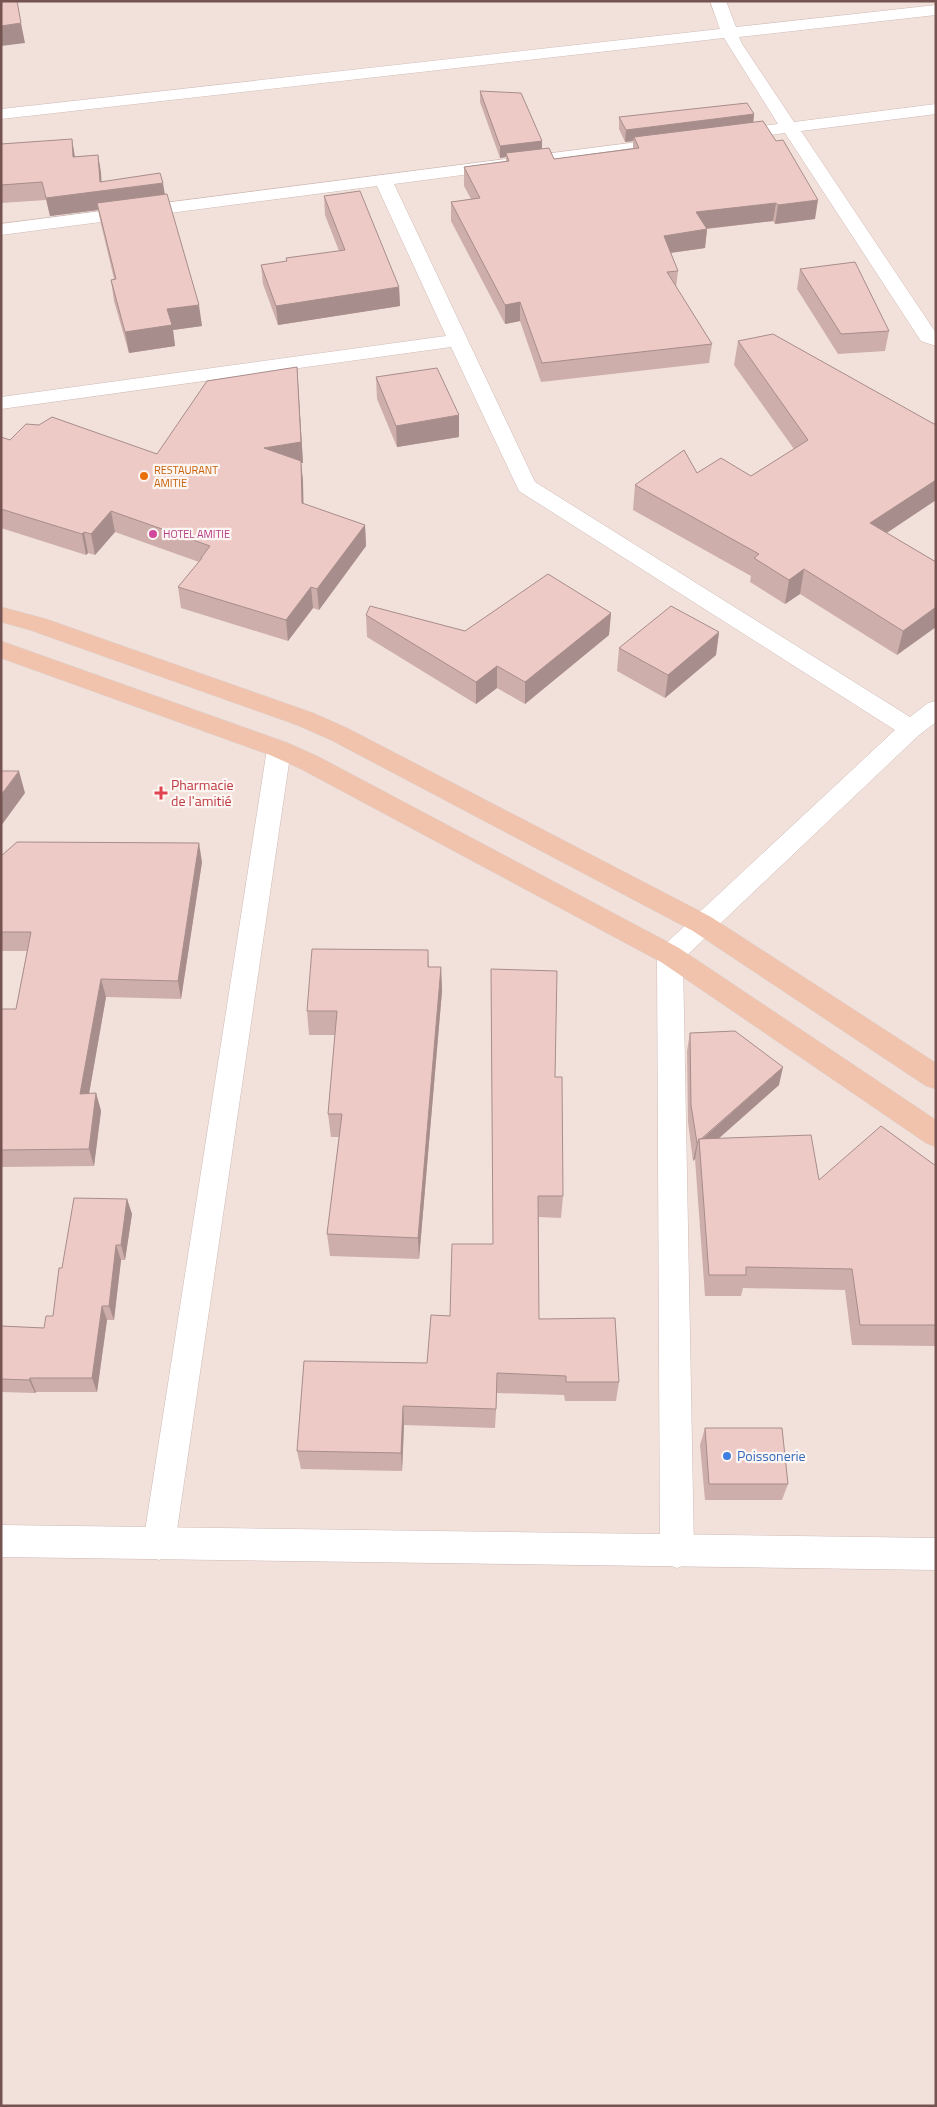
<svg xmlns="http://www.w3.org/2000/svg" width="937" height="2107" font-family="'Titillium Web',sans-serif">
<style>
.residential{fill:#f2e1db}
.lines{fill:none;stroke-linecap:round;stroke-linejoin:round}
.minor-casing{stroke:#cfb9b5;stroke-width:1}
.tertiary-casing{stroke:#cfb9b5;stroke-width:1}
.primary-casing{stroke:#d8cfce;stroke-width:1}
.minor{fill:#fff;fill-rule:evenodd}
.tertiary{fill:#fff;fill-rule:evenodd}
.primary{fill:#f2c3ac;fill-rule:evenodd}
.wall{fill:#cdaeaa}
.shaded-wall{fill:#a78d8b}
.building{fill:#eecac6;stroke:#a78d8b}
.food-dot{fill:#e8710a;stroke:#fef6f3;stroke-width:2}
.hotel-dot{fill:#d1479c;stroke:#fef6f3;stroke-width:2}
.health-dot{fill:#e0444e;stroke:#fef6f3;stroke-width:2}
.shop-dot{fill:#3f7fe0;stroke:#fef6f3;stroke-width:2}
.labels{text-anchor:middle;stroke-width:4.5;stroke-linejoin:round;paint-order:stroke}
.far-food-label{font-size:11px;fill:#c56008;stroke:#fef6f3;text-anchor:start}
.far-hotel-label{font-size:11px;fill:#b23c85;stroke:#fef6f3;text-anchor:start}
.health-label{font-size:14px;fill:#be3a42;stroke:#fef6f3;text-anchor:start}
.shop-label{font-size:14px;fill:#366cbe;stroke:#fef6f3;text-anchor:start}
</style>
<rect width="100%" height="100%" fill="#fbf1ec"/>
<rect class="residential" x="1" y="1" width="935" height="2105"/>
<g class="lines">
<defs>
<g id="minor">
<path d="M 710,1 L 726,1 L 736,27 L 936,5 L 936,15 L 739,37 L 742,44 L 794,122 L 936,104 L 936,114 L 801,131 L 936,333 L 936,346 L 921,341 L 785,133 L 732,140 L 726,139 L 723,135 L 726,131 L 732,130 L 778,124 L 724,38 L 1,119 L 1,109 L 720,29 Z"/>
<path d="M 669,138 L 675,139 L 678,143 L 675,147 L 394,184 L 535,482 L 910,717 L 928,703 L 936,701 L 936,722 L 919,735 L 683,959 L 694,1552 L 689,1563 L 677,1568 L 665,1563 L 660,1552 L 657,955 L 661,948 L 895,730 L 519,491 L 451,347 L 1,409 L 1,397 L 446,336 L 377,186 L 1,235 L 1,224 Z"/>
<path d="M 279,740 L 288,743 L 291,749 L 175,1544 L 171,1555 L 159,1560 L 147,1555 L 143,1544 L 267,749 L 270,743 Z"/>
</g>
<path id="tertiary" d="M 1,1525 L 936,1538 L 936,1570 L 1,1557 Z"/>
<g id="primary">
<path d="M 1,607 L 46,619 L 313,713 L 347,728 L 711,917 L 936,1063 L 936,1089 L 926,1086 L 693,931 L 331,740 L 297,725 L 30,630 L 1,622 Z"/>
<path d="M 1,641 L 288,743 L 319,757 L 679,948 L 936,1120 L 936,1147 L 926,1143 L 661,962 L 301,769 L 270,755 L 1,658 Z"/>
</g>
</defs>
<use href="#minor" class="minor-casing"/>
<use href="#tertiary" class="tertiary-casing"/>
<use href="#primary" class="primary-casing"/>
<use href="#minor" class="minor"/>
<use href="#tertiary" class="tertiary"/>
<use href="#primary" class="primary"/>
</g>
<g class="wall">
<path d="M 480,91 L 542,141 L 542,149 L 554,159 L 633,148 L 633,141 L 625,142 L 619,129 L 619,117 L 754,114 L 753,122 L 815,219 L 775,224 L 773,221 L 707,229 L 705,248 L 671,253 L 678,271 L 676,288 L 712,344 L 709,363 L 541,382 L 520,321 L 505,324 L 451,221 L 451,202 L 471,199 L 464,186 L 464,167 L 506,161 L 506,157 L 500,158 L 480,102 Z"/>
<path d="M 1,144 L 75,157 L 98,155 L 101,181 L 165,195 L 202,326 L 173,330 L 175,346 L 129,353 L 114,301 L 111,280 L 114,279 L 101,224 L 98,210 L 50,216 L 46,200 L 1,203 Z"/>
<path d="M 324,196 L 399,287 L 400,306 L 278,325 L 263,284 L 261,265 L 286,262 L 286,258 L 339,251 L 325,215 Z"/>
<path d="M 800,269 L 889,331 L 885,351 L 838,354 L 797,289 Z"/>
<path d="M 738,341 L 934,424 L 936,424 L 936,500 L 887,533 L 936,562 L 897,655 L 800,594 L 785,604 L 750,582 L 751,576 L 633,510 L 635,485 L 697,473 L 751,476 L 794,449 L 734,365 Z"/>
<path d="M 297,367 L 303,463 L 301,463 L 303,481 L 303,504 L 365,525 L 366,546 L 319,610 L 313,608 L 288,641 L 181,608 L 178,587 L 199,562 L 115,532 L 95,555 L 88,553 L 86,555 L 1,528 L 1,437 L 10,440 L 157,454 Z"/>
<path d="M 376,377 L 459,437 L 397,447 L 377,399 Z"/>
<path d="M 611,613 L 609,635 L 525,704 L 497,688 L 476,704 L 367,637 L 366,615 L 465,631 Z"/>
<path d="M 719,632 L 716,655 L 665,698 L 617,671 L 619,648 Z"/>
<path d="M 1,856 L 202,862 L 181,999 L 106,997 L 89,1094 L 96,1093 L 101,1111 L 94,1166 L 1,1167 L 1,1009 L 16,1009 L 27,951 L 1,951 Z"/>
<path d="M 428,950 L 429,967 L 441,967 L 442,991 L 419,1259 L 330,1256 L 327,1234 L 339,1137 L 331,1137 L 328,1114 L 335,1035 L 309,1035 L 307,1011 Z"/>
<path d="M 491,969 L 555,1077 L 563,1196 L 561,1218 L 539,1217 L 539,1319 L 619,1382 L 616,1401 L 565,1401 L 564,1395 L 497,1393 L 495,1428 L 404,1425 L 402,1471 L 301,1469 L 297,1451 L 427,1363 L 450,1316 L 493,1244 Z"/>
<path d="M 690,1033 L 779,1085 L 718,1139 L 819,1180 L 936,1166 L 936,1346 L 852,1345 L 845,1290 L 743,1288 L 741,1296 L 705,1296 L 695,1159 L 693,1161 L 688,1122 L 687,1051 Z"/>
<path d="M 127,1199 L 132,1214 L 125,1260 L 121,1260 L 114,1320 L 107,1320 L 97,1392 L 36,1392 L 35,1393 L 1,1392 L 1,1326 L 44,1328 L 53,1316 L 62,1268 Z"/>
<path d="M 705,1428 L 788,1484 L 782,1500 L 705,1500 L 700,1445 Z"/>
</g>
<g class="shaded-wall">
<path d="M 21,23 L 25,43 L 1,46 L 1,26 Z"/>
<path d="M 754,114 L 753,125 L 634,137 L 633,141 L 625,142 L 626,130 Z"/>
<path d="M 72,139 L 75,157 L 73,157 Z"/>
<path d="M 542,141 L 542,153 L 506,153 L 506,157 L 500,158 L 500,146 Z"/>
<path d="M 98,155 L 101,172 L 102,191 L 163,183 L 166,201 L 97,203 L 98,210 L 50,216 L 46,198 L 100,182 Z"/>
<path d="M 818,200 L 815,219 L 775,224 L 778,205 Z"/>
<path d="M 776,203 L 773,221 L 694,230 L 696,212 Z"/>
<path d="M 707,229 L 705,248 L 662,254 L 664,236 Z"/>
<path d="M 399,287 L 400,306 L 278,325 L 276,306 Z"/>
<path d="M 520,302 L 520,321 L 505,324 L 505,305 Z"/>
<path d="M 199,305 L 202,326 L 173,330 L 175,346 L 129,353 L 125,332 L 167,309 Z"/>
<path d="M 297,367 L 303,463 L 301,463 L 303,481 L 304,524 L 264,448 Z"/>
<path d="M 459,415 L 459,437 L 397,447 L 396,426 Z"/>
<path d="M 936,480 L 936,500 L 865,547 L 870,523 Z"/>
<path d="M 111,511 L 115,532 L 95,555 L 91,534 Z"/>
<path d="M 365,525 L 366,546 L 319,610 L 317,589 Z"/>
<path d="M 84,532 L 88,553 L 86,555 L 82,534 Z"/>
<path d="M 804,569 L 800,594 L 785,604 L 789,580 Z"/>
<path d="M 311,587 L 313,608 L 288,641 L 286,620 Z"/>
<path d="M 936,607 L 936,627 L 897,655 L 903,631 Z"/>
<path d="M 611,613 L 609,635 L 525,704 L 525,682 Z"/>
<path d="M 719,632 L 716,655 L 665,698 L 668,675 Z"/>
<path d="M 497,666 L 497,688 L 476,704 L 476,682 Z"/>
<path d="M 19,771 L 25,793 L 1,826 L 1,795 Z"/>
<path d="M 199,843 L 202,862 L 181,999 L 178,981 Z"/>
<path d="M 441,967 L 442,991 L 419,1259 L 418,1238 Z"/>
<path d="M 101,979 L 106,997 L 86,1111 L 80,1094 Z"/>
<path d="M 783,1067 L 779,1085 L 700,1155 L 699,1142 Z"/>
<path d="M 96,1093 L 101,1111 L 94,1166 L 89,1149 Z"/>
<path d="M 698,1142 L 695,1159 L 693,1161 L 697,1143 Z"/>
<path d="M 127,1199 L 132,1214 L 125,1260 L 121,1245 Z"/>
<path d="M 116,1245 L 121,1260 L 114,1320 L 109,1306 Z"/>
<path d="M 102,1306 L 107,1320 L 97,1392 L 92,1378 Z"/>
<path d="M 30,1378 L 36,1392 L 35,1393 L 29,1380 Z"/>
<path d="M 403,1406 L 404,1425 L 402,1471 L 401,1453 Z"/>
</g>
<g class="building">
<path d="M 1,1 L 17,1 L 21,23 L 1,26 Z"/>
<path d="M 480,91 L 521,93 L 542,141 L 500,146 Z"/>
<path d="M 747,103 L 754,114 L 626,130 L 619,117 Z"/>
<path d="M 763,121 L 776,141 L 783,140 L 818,200 L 778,205 L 776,203 L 696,212 L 707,229 L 664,236 L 678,271 L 667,272 L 712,344 L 542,363 L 520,302 L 505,305 L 451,202 L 480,198 L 464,167 L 509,161 L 506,153 L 549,148 L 554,159 L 639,148 L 634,137 Z"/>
<path d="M 72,139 L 73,157 L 98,155 L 100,182 L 160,173 L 163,183 L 46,198 L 42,182 L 1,185 L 1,144 Z"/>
<path d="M 360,191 L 399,287 L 276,306 L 261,265 L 287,261 L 286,258 L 345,250 L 324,196 Z"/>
<path d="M 167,194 L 199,305 L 167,309 L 172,325 L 125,332 L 111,280 L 116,279 L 97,203 Z"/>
<path d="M 855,262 L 889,331 L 841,334 L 800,269 Z"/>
<path d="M 773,334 L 934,424 L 936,424 L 936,480 L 870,523 L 936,562 L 936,607 L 903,631 L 804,569 L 789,580 L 754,558 L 759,554 L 635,485 L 684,450 L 697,473 L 721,458 L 751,476 L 808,440 L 738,341 Z"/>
<path d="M 297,367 L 301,442 L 264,448 L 301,461 L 302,503 L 365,525 L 317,589 L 311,587 L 286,620 L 178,587 L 202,558 L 201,558 L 210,546 L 111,511 L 91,534 L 84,532 L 82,534 L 1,509 L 1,437 L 10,440 L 26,424 L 39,425 L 52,417 L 157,454 L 207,381 Z"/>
<path d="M 437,368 L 459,415 L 396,426 L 376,377 Z"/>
<path d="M 548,574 L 611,613 L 525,682 L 497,666 L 476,682 L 366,615 L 370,606 L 465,631 Z"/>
<path d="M 671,606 L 719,632 L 668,675 L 619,648 Z"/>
<path d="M 1,771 L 19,771 L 1,795 Z"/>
<path d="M 17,842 L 199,843 L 178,981 L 101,979 L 80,1094 L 96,1093 L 89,1149 L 1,1150 L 1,1009 L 16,1009 L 31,932 L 1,932 L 1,856 Z"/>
<path d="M 312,949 L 428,950 L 428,967 L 441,967 L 418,1238 L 327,1234 L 342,1114 L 328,1114 L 337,1011 L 307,1011 Z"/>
<path d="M 491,969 L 557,971 L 555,1077 L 562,1077 L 563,1196 L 538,1196 L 539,1319 L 615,1318 L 619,1382 L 566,1382 L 566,1376 L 497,1373 L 496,1409 L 403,1406 L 401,1453 L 297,1451 L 304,1361 L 427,1363 L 431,1315 L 450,1316 L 452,1244 L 493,1244 Z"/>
<path d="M 735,1031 L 783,1067 L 701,1139 L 699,1139 L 698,1142 L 697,1143 L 691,1105 L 690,1033 Z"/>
<path d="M 881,1126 L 936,1166 L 936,1325 L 860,1325 L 852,1269 L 746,1267 L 746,1275 L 709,1275 L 699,1139 L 811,1135 L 819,1180 Z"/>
<path d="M 74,1198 L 127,1199 L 121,1245 L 116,1245 L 109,1306 L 102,1306 L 92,1378 L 30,1378 L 29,1380 L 1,1379 L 1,1326 L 44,1328 L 46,1316 L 53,1316 L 59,1268 L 62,1268 Z"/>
<path d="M 705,1428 L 782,1428 L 788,1484 L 709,1484 Z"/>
</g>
<circle class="food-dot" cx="144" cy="476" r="5"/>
<circle class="hotel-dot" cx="153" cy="534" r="5"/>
<path class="health-dot" d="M158.5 785.5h5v5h5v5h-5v5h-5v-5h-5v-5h5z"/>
<circle class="shop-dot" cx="727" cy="1456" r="5"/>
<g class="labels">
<g class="far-food-label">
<text x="154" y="474">RESTAURANT<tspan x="154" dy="13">AMITIE</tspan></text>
</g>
<g class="far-hotel-label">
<text x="163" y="538">HOTEL AMITIE</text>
</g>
<g class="health-label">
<text x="171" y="790">Pharmacie<tspan x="171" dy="16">de l'amitié</tspan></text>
</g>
<g class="shop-label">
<text x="737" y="1461">Poissonerie</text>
</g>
</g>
<rect width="937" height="2107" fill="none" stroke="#755351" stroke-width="5"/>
</svg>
